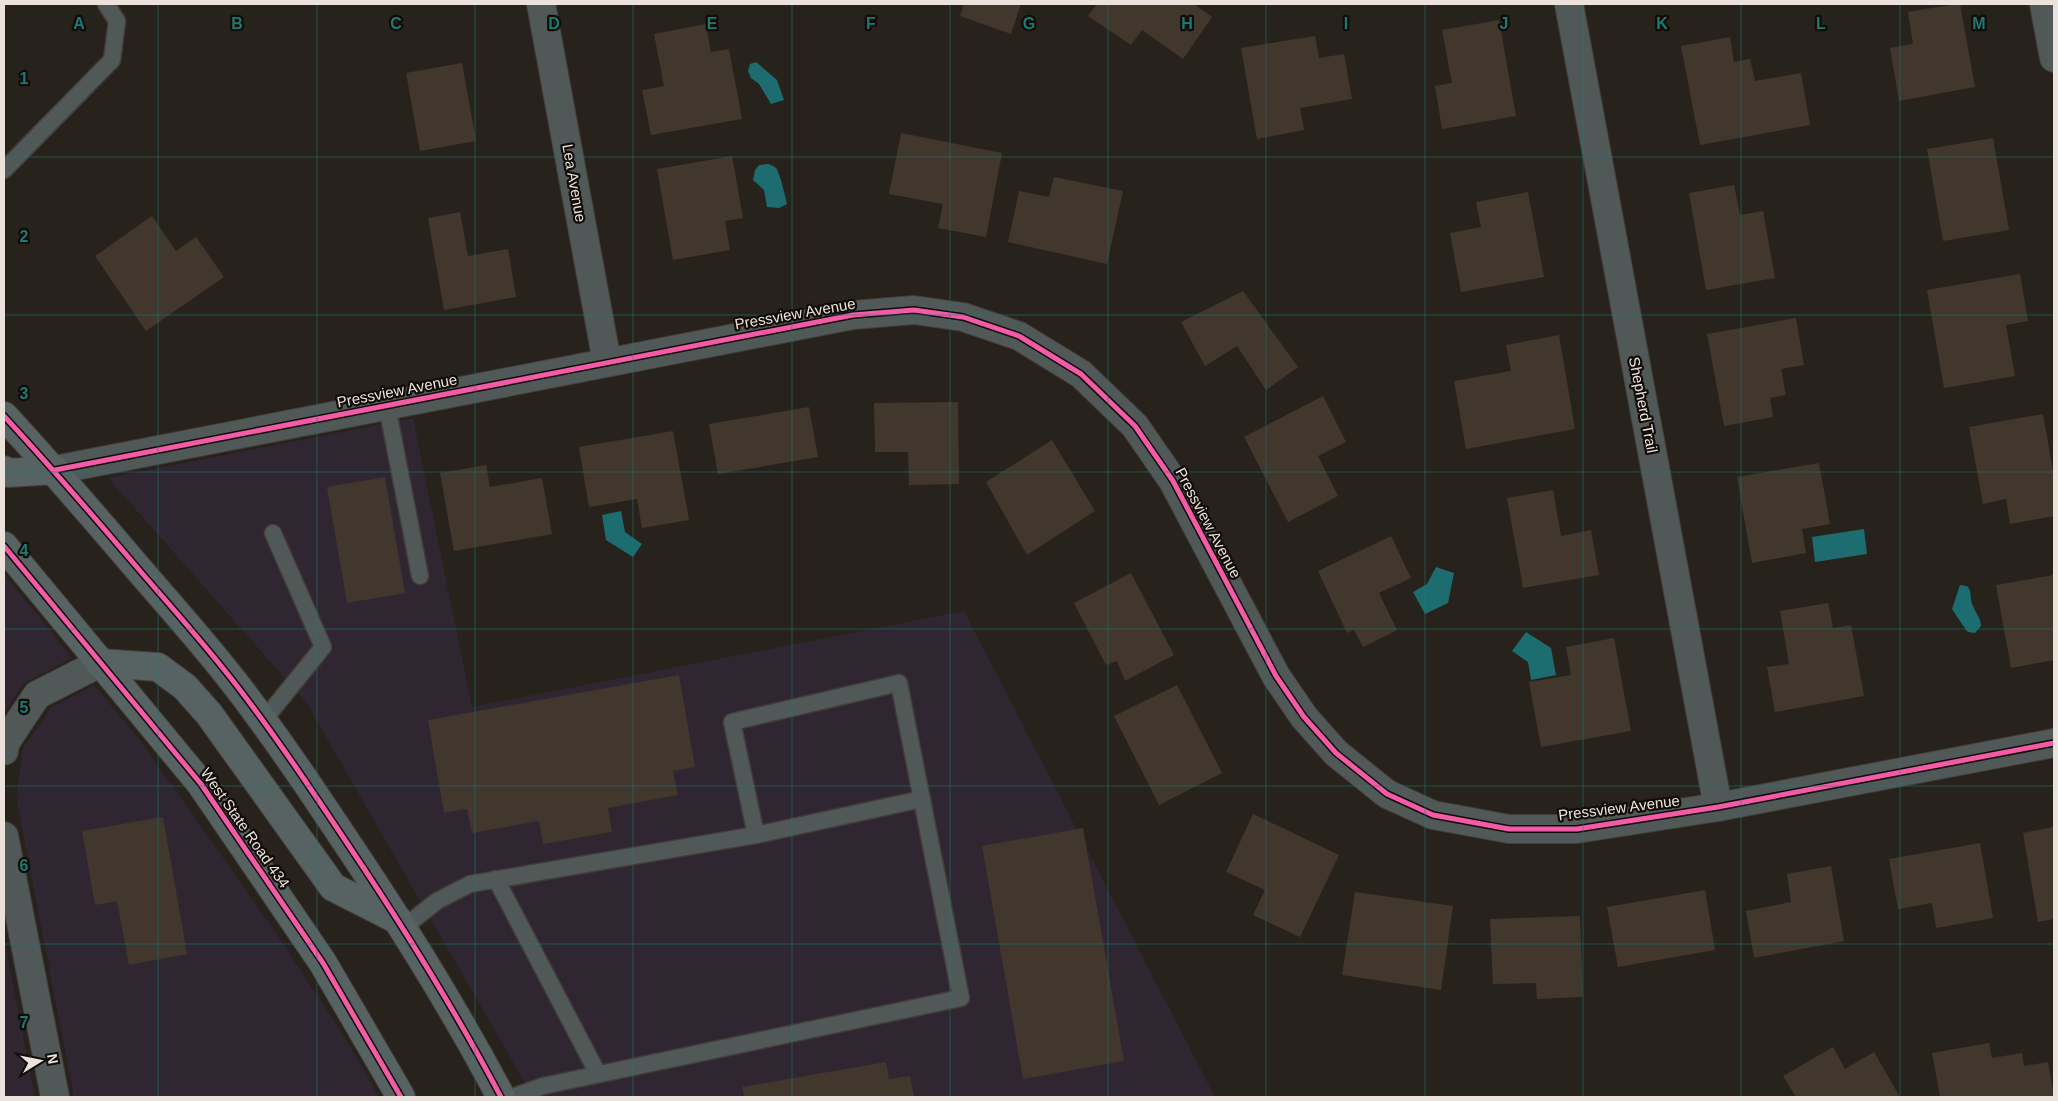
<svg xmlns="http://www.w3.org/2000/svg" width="2058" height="1101" font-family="Helvetica,sans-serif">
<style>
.commercial{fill:#2f2632}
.water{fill:#1d6c6f}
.building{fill:#42372d}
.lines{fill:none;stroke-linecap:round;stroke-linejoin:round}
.lane-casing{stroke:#423d38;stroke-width:19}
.street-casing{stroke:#423d38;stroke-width:30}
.primary-casing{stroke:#423d38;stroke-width:30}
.lane{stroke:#515958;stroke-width:16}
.street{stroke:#515958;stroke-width:28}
.primary{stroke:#576363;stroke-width:28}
.cycleway-casing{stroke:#110c07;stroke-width:8}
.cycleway{stroke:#f35aa7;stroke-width:5}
.grid{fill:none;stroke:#1a7b74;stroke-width:1;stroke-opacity:0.55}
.labels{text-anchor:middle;stroke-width:4.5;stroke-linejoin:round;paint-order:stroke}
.street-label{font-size:15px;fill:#ebe2dc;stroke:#110c07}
.grid-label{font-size:16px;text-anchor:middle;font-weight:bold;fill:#1a7b74;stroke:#110c07;stroke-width:4.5;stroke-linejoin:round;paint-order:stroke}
</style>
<rect width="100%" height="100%" fill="#28221c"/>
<g class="commercial">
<path d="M 413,418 L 472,707 L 964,611 L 1215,1097 L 533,1097 L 306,702 L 108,478 Z"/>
<path d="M 4,574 L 72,658 L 28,681 L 21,687 L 4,713 Z"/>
<path d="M 94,685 L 139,739 L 270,924 L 345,1038 L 379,1097 L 74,1097 L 16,797 L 23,748 L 51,708 Z"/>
<path d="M 4,937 L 35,1097 L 4,1097 Z"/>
</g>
<g class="water">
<path d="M 756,62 L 777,80 L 784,100 L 771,104 L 759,84 L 751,78 L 748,71 L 750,64 Z"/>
<path d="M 768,164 C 771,165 774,166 776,168 C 779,170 786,199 787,204 L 779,208 L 767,207 L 764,190 L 753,180 L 755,170 L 759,165 Z"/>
<path d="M 621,511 L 625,532 L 642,544 L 633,557 L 606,540 L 602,515 Z"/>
<path d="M 1864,529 L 1867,554 L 1815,562 L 1812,537 Z"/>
<path d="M 1436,567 L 1454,573 L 1448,603 L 1425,614 L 1413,592 L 1427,584 Z"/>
<path d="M 1960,585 L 1967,586 C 1973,592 1969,599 1973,606 C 1976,614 1981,618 1981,626 L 1975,633 L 1968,632 L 1966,630 L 1952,609 Z"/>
<path d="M 1526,632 L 1551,648 L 1556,675 L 1531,680 L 1528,662 L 1512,651 Z"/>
</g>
<g class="building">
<path d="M 964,4 L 1021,4 L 1011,34 L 960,16 Z"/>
<path d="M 1097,4 L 1194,4 L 1212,17 L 1183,59 L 1142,30 L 1131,45 L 1088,16 Z"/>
<path d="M 1956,4 L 1960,4 L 1975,87 L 1899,101 L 1890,48 L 1913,44 L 1908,12 Z"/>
<path d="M 1499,20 L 1516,116 L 1442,129 L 1435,86 L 1452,83 L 1442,30 Z"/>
<path d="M 706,24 L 711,52 L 729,49 L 742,119 L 651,135 L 642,90 L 664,86 L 654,34 Z"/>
<path d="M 1315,36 L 1319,58 L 1344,54 L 1352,99 L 1300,108 L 1304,130 L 1257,139 L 1241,48 Z"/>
<path d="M 1730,37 L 1734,62 L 1750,59 L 1755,81 L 1801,73 L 1810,125 L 1700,145 L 1681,46 Z"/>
<path d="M 462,63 L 476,141 L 420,151 L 406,73 Z"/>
<path d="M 901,133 L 1002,153 L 986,237 L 938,228 L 943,204 L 889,194 Z"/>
<path d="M 1993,138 L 2009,230 L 1943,241 L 1927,149 Z"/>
<path d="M 732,156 L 743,218 L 725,221 L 730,250 L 673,260 L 657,169 Z"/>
<path d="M 1054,177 L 1123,191 L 1107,264 L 1008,242 L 1019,191 L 1049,197 Z"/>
<path d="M 1734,185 L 1740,215 L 1763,211 L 1775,278 L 1706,290 L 1689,193 Z"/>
<path d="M 1528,192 L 1544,277 L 1461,292 L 1450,233 L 1481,227 L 1476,202 Z"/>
<path d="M 460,212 L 468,256 L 508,249 L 516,297 L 444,310 L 428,218 Z"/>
<path d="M 152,216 L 176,251 L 196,237 L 224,277 L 146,331 L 95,256 Z"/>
<path d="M 2020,274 L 2028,321 L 2006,325 L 2015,376 L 1944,388 L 1927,290 Z"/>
<path d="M 1243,291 L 1298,367 L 1266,390 L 1237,346 L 1205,366 L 1181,322 Z"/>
<path d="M 1796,318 L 1804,365 L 1781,369 L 1786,395 L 1770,398 L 1773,417 L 1724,426 L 1707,334 Z"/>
<path d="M 1559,335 L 1575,429 L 1466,449 L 1454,381 L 1511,371 L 1506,345 Z"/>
<path d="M 1323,396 L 1346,442 L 1318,456 L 1338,496 L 1288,522 L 1244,437 Z"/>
<path d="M 958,402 L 959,484 L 909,485 L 908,452 L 875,452 L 874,403 Z"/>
<path d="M 809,407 L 818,457 L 718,474 L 709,424 Z"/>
<path d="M 2043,414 L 2054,477 L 2054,516 L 2010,524 L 2006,499 L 1983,504 L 1969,427 Z"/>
<path d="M 673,431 L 689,520 L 642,528 L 637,499 L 589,507 L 579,447 Z"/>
<path d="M 1052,440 L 1095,511 L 1027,555 L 986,482 Z"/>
<path d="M 1819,463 L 1830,524 L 1802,529 L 1806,553 L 1752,563 L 1737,477 Z"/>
<path d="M 486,465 L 490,487 L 542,478 L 552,534 L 454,551 L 440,473 Z"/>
<path d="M 385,477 L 405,593 L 347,603 L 327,487 Z"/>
<path d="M 1553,490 L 1561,536 L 1591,530 L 1599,575 L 1523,588 L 1507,498 Z"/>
<path d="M 1391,536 L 1411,578 L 1379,593 L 1397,630 L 1363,647 L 1354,630 L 1347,633 L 1318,571 Z"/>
<path d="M 1131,573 L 1174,655 L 1125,681 L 1117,661 L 1106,665 L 1074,603 Z"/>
<path d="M 2054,575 L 2054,660 L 2011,668 L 1996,585 Z"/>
<path d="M 1828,603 L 1833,628 L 1851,625 L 1864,696 L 1775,712 L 1767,667 L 1789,664 L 1780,611 Z"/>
<path d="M 1614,638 L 1631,731 L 1541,747 L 1529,682 L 1571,675 L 1566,647 Z"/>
<path d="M 679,675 L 695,767 L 673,771 L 678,795 L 608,808 L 612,832 L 543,844 L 539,821 L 472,833 L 467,809 L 444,813 L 428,720 Z"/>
<path d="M 1177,685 L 1222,773 L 1159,805 L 1114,716 Z"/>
<path d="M 1253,814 L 1339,855 L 1300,937 L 1253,915 L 1265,890 L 1226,872 Z"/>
<path d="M 163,817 L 187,954 L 129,965 L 117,901 L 95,905 L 82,831 Z"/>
<path d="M 2054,827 L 2054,919 L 2038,922 L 2023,833 Z"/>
<path d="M 1083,828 L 1124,1061 L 1023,1079 L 982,846 Z"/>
<path d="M 1980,843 L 1993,918 L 1936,928 L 1932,903 L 1898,909 L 1889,859 Z"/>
<path d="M 1831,866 L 1844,941 L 1754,958 L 1746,911 L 1791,902 L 1787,874 Z"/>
<path d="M 1705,890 L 1715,950 L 1618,967 L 1607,907 Z"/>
<path d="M 1355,892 L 1453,906 L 1441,990 L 1342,975 Z"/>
<path d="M 1580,916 L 1583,997 L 1537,999 L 1536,983 L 1493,984 L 1490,919 Z"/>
<path d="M 1989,1043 L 1992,1058 L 2022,1053 L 2024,1066 L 2048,1062 L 2054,1097 L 1940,1097 L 1932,1053 Z"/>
<path d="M 1833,1047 L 1845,1069 L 1874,1052 L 1900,1097 L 1796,1097 L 1783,1076 Z"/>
<path d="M 886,1062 L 889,1079 L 910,1076 L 914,1097 L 744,1097 L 742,1087 Z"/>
</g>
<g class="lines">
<defs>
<g id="lane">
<path d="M 4,170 L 112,60 L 117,21 L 106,4"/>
<path d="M 387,406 L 420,576"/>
<path d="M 263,721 L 323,647 L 273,533"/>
<path d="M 756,835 L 922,799"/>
<path d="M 496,879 L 598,1074"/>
<path d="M 403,928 L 437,901 L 470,884 L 756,835 L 732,722 L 899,683 L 961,998 L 543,1086 L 513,1097"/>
</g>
<g id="street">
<path d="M 541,4 L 607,362"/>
<path d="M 1569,4 L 1718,807"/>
<path d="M 2044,4 L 2054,58"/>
<path d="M 55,470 L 853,315 L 914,310 L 963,317 L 1019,336 L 1081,374 L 1135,426 L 1173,481 L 1276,676 L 1304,717 L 1336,753 L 1387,794 L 1433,815 L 1509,829 L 1577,829 L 1718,807 L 2054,743"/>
<path d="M 4,751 L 5,743 L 37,695 L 100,663"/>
<path d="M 4,836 L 55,1097"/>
</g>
<g id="primary">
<path d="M 4,416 C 51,467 96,519 141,572 C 174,610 207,647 237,686 C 277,738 313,792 349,846 C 404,928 455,1010 501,1097"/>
<path d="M 4,470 L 8,473 L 55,470"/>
<path d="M 4,546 L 201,784 L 323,963 L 401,1097"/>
<path d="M 100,663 L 158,667 L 185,687 L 209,714 L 333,887 L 398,920"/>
</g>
</defs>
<use href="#lane" class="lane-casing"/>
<use href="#street" class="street-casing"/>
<use href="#primary" class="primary-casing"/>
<use href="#lane" class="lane"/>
<use href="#street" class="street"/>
<use href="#primary" class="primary"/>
<defs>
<g id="cycleway">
<path d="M 4,416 C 51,467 96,519 141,572 C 174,610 207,647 237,686 C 277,738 313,792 349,846 C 404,928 455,1010 501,1097"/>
<path d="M 55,470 L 853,315 L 914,310 L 963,317 L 1019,336 L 1081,374 L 1135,426 L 1173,481 L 1276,676 L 1304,717 L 1336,753 L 1387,794 L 1433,815 L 1509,829 L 1577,829 L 1718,807 L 2054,743"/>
<path d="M 4,546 L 201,784 L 323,963 L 401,1097"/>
</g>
</defs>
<use href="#cycleway" class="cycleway-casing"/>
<use href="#cycleway" class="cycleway"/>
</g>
<path class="grid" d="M 158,4 L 158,1097M 317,4 L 317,1097M 475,4 L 475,1097M 633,4 L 633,1097M 792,4 L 792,1097M 950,4 L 950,1097M 1108,4 L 1108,1097M 1266,4 L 1266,1097M 1425,4 L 1425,1097M 1583,4 L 1583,1097M 1741,4 L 1741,1097M 1900,4 L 1900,1097M 4,157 L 2054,157M 4,315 L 2054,315M 4,472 L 2054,472M 4,629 L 2054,629M 4,786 L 2054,786M 4,944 L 2054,944"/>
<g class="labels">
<g class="street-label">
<text transform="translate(574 183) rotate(80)" y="5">Lea Avenue</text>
<text transform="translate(795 314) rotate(-10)" y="5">Pressview Avenue</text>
<text transform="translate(397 391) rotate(-11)" y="5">Pressview Avenue</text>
<text transform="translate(1643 405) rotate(79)" y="5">Shepherd Trail</text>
<text transform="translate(1208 523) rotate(62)" y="5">Pressview Avenue</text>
<text transform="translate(1619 808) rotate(-7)" y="5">Pressview Avenue</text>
<text transform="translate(245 828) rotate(55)" y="5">West State Road 434</text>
</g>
</g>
<g class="grid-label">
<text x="79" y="29">A</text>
<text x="237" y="29">B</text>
<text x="396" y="29">C</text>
<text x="554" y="29">D</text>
<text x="712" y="29">E</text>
<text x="871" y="29">F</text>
<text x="1029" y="29">G</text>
<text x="1187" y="29">H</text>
<text x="1346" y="29">I</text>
<text x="1504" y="29">J</text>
<text x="1662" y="29">K</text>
<text x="1821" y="29">L</text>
<text x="1979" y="29">M</text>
<text x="24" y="84">1</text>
<text x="24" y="242">2</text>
<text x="24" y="399">3</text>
<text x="24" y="556">4</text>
<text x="24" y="713">5</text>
<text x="24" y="871">6</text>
<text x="24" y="1028">7</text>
</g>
<rect width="2058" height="1101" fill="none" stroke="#ebe2dc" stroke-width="10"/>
<g transform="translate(40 1061) rotate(80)" stroke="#110c07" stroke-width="4" paint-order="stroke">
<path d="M0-4L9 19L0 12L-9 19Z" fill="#ebe2dc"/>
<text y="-8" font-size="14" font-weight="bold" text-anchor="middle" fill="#ebe2dc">N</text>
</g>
</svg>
